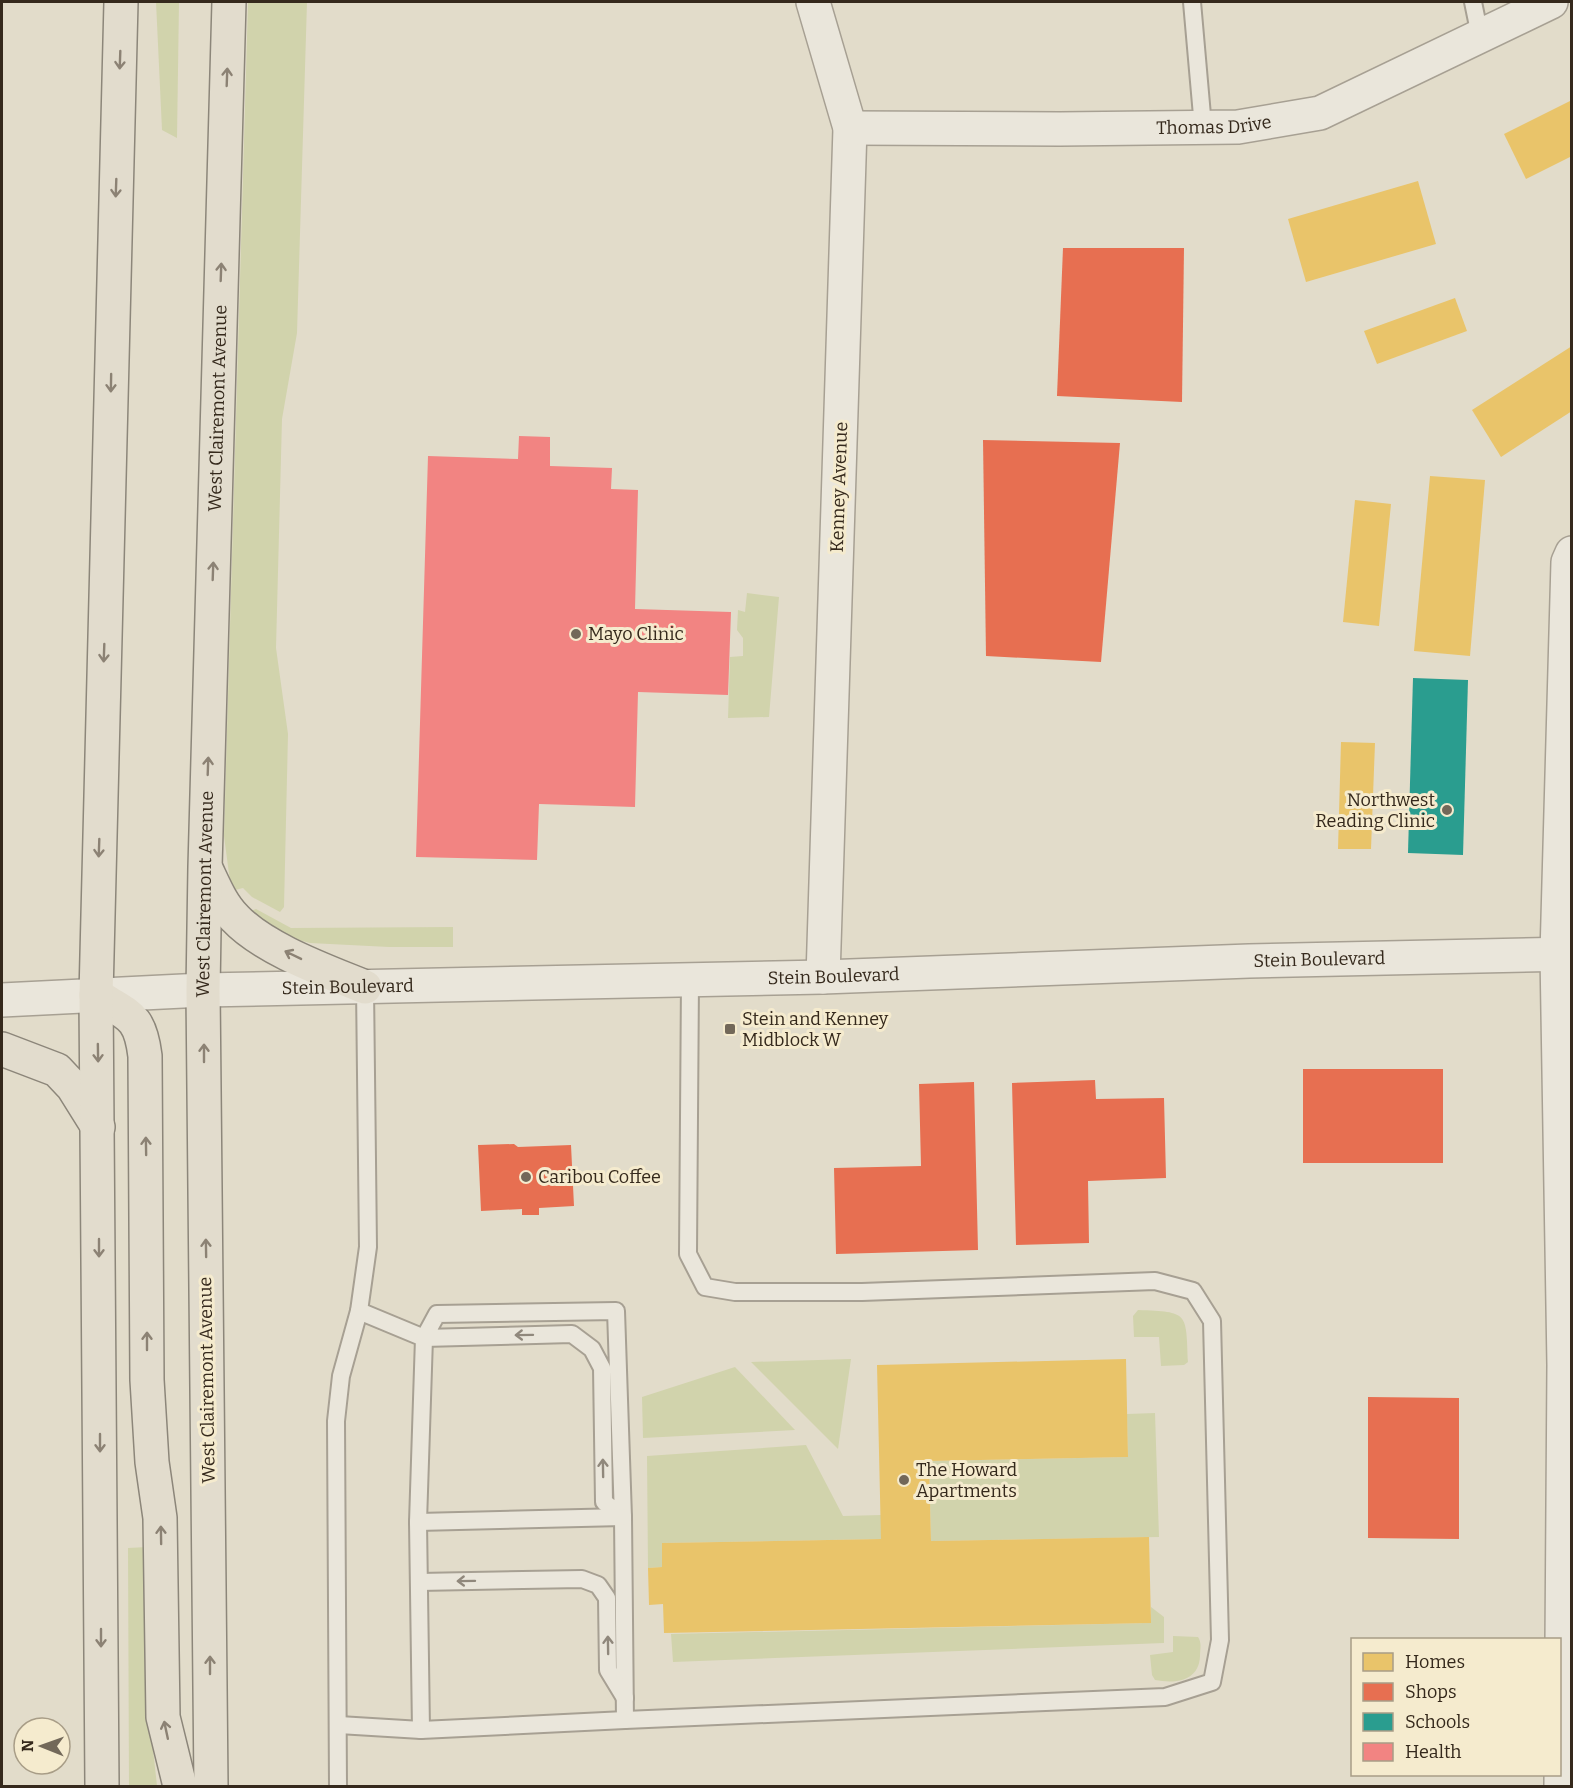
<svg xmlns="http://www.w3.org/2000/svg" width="1573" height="1788" font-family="Bitter,serif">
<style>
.green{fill:#d1d3ac}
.homes{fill:#e9c46a}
.shops{fill:#e76f51}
.schools{fill:#2a9d8f}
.health{fill:#f28482}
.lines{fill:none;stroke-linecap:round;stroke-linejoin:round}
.service-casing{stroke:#a7a093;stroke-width:20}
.minor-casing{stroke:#a7a093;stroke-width:36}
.primary-casing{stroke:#8c867a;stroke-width:36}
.service{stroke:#eae6db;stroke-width:16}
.minor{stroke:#eae6db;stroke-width:33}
.primary{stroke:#e2dccd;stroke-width:33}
.oneway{stroke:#8c8274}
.oneway2{stroke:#90887c}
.poi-dot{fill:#726859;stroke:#f5ebce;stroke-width:2}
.labels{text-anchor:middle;stroke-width:6;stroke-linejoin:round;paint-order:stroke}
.street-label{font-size:18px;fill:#35291c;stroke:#f5ebce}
.poi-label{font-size:18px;fill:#35291c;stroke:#f5ebce;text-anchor:start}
</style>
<rect width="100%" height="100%" fill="#e2dcca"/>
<g class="green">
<path d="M 156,2 L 179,2 L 177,138 L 162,130 Z"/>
<path d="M 248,2 L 307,2 L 297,333 L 282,419 L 276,648 L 288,734 L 284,907 L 280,912 L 252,897 L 243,888 L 235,890 L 230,881 L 224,836 Z"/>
<path d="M 747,593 L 779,597 L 769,717 L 728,718 L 730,657 L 743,656 L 743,638 L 737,630 L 738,610 L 745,612 Z"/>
<path d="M 256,909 L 291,928 L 453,927 L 453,947 L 389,947 L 310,943 L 279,935 L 248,912 Z"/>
<path d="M 1138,1310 C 1189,1312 1186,1312 1188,1362 L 1184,1365 L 1161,1366 L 1159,1337 L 1134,1337 L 1133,1316 Z"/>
<path d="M 851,1359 L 838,1449 L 751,1362 Z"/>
<path d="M 735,1367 L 795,1430 L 643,1438 L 642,1397 Z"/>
<path d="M 1155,1413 L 1159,1537 L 931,1541 L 929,1461 L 1128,1457 L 1127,1414 Z"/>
<path d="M 806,1445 L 843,1516 L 881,1515 L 881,1539 L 662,1543 L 662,1567 L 648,1568 L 647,1456 Z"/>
<path d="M 147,1547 L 149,1712 L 157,1786 L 129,1786 L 128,1548 Z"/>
<path d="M 1151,1607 L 1164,1617 L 1164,1643 L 673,1662 L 671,1634 L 1150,1623 Z"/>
<path d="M 1173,1636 L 1198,1637 C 1202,1643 1200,1649 1200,1656 C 1199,1681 1176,1684 1155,1680 L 1152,1675 L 1150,1655 L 1173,1652 Z"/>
</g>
<g class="homes">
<path d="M 1572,100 L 1572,156 L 1526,179 L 1504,134 Z"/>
<path d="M 1418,181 L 1436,244 L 1306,282 L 1288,219 Z"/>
<path d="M 1455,298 L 1467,331 L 1377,364 L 1364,331 Z"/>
<path d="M 1572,346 L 1572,411 L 1501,457 L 1472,410 Z"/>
<path d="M 1430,476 L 1485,480 L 1470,656 L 1414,651 Z"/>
<path d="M 1355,500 L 1391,504 L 1379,626 L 1343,622 Z"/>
<path d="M 1341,742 L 1375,743 L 1371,849 L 1338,849 Z"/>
<path d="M 1126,1359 L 1128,1457 L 929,1461 L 931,1541 L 1149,1537 L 1151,1623 L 664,1633 L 663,1604 L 649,1605 L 648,1568 L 662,1567 L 662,1543 L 881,1539 L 877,1365 Z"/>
</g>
<g class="shops">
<path d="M 1063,248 L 1184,248 L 1182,402 L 1057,396 Z"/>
<path d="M 983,440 L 1120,443 L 1101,662 L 986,656 Z"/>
<rect x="1303" y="1069" width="140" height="94"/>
<path d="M 1095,1080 L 1096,1099 L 1164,1098 L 1166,1178 L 1088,1181 L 1089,1243 L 1016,1245 L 1012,1083 Z"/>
<path d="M 974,1082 L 978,1250 L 836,1254 L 834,1168 L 921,1166 L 919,1084 Z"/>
<path d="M 514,1144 L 518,1147 L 571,1145 L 574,1206 L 539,1208 L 539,1215 L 522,1215 L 522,1209 L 481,1211 L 478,1145 Z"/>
<path d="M 1368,1397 L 1459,1398 L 1459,1539 L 1368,1538 Z"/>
</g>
<path class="schools" d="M 1413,678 L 1468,680 L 1463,855 L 1408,853 Z"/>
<path class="health" d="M 519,436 L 550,437 L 550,466 L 612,468 L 611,489 L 638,490 L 635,609 L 731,612 L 728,695 L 638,692 L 635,807 L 539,804 L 537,860 L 416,857 L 428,456 L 518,459 Z"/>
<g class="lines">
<defs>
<g id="service">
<path d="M 1192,2 L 1203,127"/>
<path d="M 1473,2 L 1480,36"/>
<path d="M 359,1311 L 424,1338 L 418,1522 L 421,1730"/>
<path d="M 623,1517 L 604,1502 L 602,1368 L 592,1349 L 572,1334 L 424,1338 L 437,1314 L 616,1311 L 623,1517 L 625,1720"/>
<path d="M 418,1522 L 623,1517"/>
<path d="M 419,1582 L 582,1579 L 598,1585 L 607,1598 L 608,1670 L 625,1698"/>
<path d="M 339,1725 L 421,1730 L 625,1720 L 1165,1697 L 1212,1682 L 1220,1640 L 1212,1321 L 1193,1291 L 1155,1281 L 862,1292 L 735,1292 L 705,1287 L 688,1254 L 690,980"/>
<path d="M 338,1786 L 336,1421 L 341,1376 L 359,1311 L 368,1247 L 365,987"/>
</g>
<g id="minor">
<path d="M 813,2 L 850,128 L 823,977"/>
<path id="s1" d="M 850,128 L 1060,129 L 1238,127 L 1320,113 L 1551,2"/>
<path id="s2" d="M 2,1000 L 203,990 L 823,977 L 1249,961 L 1572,954"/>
<path d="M 1561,1786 L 1564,1365 L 1557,954 L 1568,562 L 1572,553"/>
</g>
<g id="primary">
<path d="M 207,871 C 215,888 222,905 235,918 C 264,949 326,971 365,987"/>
<path d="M 96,995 C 129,1016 140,1015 145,1056 L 147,1380 L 152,1462 L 160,1518 L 163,1717 L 180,1786"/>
<path d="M 2,1049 L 57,1070 L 73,1087 L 98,1127"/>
<path d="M 102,1786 L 96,995 L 121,2"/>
<path id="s3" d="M 211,1786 L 203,990 L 205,867 L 229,2"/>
</g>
</defs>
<use href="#service" class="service-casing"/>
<use href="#minor" class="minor-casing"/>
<use href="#primary" class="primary-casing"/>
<use href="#service" class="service"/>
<use href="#minor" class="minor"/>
<use href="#primary" class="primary"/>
</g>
<defs><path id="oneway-shaft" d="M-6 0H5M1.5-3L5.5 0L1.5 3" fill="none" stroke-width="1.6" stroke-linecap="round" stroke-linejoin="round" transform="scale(1.5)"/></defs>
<g class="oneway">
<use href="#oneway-shaft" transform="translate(120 60) rotate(92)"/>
<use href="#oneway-shaft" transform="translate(227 77) rotate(-88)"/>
<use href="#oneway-shaft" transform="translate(116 188) rotate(92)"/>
<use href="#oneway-shaft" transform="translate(221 272) rotate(-88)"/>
<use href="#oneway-shaft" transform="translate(111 383) rotate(91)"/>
<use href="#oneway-shaft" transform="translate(213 571) rotate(-88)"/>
<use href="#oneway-shaft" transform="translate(104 653) rotate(92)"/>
<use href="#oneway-shaft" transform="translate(208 766) rotate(-88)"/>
<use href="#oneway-shaft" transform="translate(99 848) rotate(92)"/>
<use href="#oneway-shaft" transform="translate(293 955) rotate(-154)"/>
<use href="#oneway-shaft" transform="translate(98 1053) rotate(89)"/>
<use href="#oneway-shaft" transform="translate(204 1053) rotate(-90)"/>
<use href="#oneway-shaft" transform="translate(146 1146) rotate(-91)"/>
<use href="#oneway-shaft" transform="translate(99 1248) rotate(90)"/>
<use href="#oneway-shaft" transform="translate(206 1248) rotate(-91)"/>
<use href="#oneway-shaft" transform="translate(147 1341) rotate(-90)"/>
<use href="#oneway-shaft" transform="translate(100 1443) rotate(90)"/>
<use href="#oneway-shaft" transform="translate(161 1535) rotate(-91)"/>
<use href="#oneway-shaft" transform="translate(101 1638) rotate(90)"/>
<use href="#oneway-shaft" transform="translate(210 1665) rotate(-90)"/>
<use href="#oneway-shaft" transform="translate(166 1730) rotate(-102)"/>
</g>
<g class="oneway2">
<use href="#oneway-shaft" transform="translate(524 1335) rotate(179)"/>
<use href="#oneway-shaft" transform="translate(603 1468) rotate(-91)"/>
<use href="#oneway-shaft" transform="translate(466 1581) rotate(179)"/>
<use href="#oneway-shaft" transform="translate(608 1645) rotate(-91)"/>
</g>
<g class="poi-dot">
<circle cx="576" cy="634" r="6"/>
<circle cx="1447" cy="810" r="6"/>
<rect x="724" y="1023" width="12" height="12" rx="3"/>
<circle cx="526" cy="1177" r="6"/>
<circle cx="904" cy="1480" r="6"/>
</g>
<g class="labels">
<g class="street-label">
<text dy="6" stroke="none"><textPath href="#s1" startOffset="364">Thomas Drive</textPath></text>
<text dy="6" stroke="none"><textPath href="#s3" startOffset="1378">West Clairemont Avenue</textPath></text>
<text transform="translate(839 487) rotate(-88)" y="6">Kenney Avenue</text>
<text dy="6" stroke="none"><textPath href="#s3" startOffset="892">West Clairemont Avenue</textPath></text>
<text dy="6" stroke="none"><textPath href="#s2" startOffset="1318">Stein Boulevard</textPath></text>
<text dy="6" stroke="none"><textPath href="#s2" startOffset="832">Stein Boulevard</textPath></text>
<text dy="6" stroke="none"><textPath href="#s2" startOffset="346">Stein Boulevard</textPath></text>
<text transform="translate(207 1380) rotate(-91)" y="6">West Clairemont Avenue</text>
</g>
<g class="poi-label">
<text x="588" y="640">Mayo Clinic</text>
<text x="1435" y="806" text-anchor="end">Northwest<tspan x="1435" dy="21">Reading Clinic</tspan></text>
<text x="742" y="1025">Stein and Kenney<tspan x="742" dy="21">Midblock W</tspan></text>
<text x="538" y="1183">Caribou Coffee</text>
<text x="916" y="1476">The Howard<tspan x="916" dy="21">Apartments</tspan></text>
</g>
</g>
<rect width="1573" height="1788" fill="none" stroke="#35291c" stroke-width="6"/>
<rect x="1351" y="1638" width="210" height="138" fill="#f5ebce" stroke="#a89d87" stroke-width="1.5"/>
<rect x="1363" y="1653" width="30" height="18" fill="#e9c46a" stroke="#a89d87" stroke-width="1.5"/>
<text x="1405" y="1668" font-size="18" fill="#35291c">Homes</text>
<rect x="1363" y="1683" width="30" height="18" fill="#e76f51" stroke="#a89d87" stroke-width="1.5"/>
<text x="1405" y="1698" font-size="18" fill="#35291c">Shops</text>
<rect x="1363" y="1713" width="30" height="18" fill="#2a9d8f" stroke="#a89d87" stroke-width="1.5"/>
<text x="1405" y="1728" font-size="18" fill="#35291c">Schools</text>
<rect x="1363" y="1743" width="30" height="18" fill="#f28482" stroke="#a89d87" stroke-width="1.5"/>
<text x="1405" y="1758" font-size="18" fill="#35291c">Health</text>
<g transform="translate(42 1746) rotate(271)"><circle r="28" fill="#f5ebce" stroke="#a89d87" stroke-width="1.5"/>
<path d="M0-4.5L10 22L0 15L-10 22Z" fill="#726859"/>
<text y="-9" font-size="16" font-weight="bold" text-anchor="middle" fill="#35291c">N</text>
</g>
</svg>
